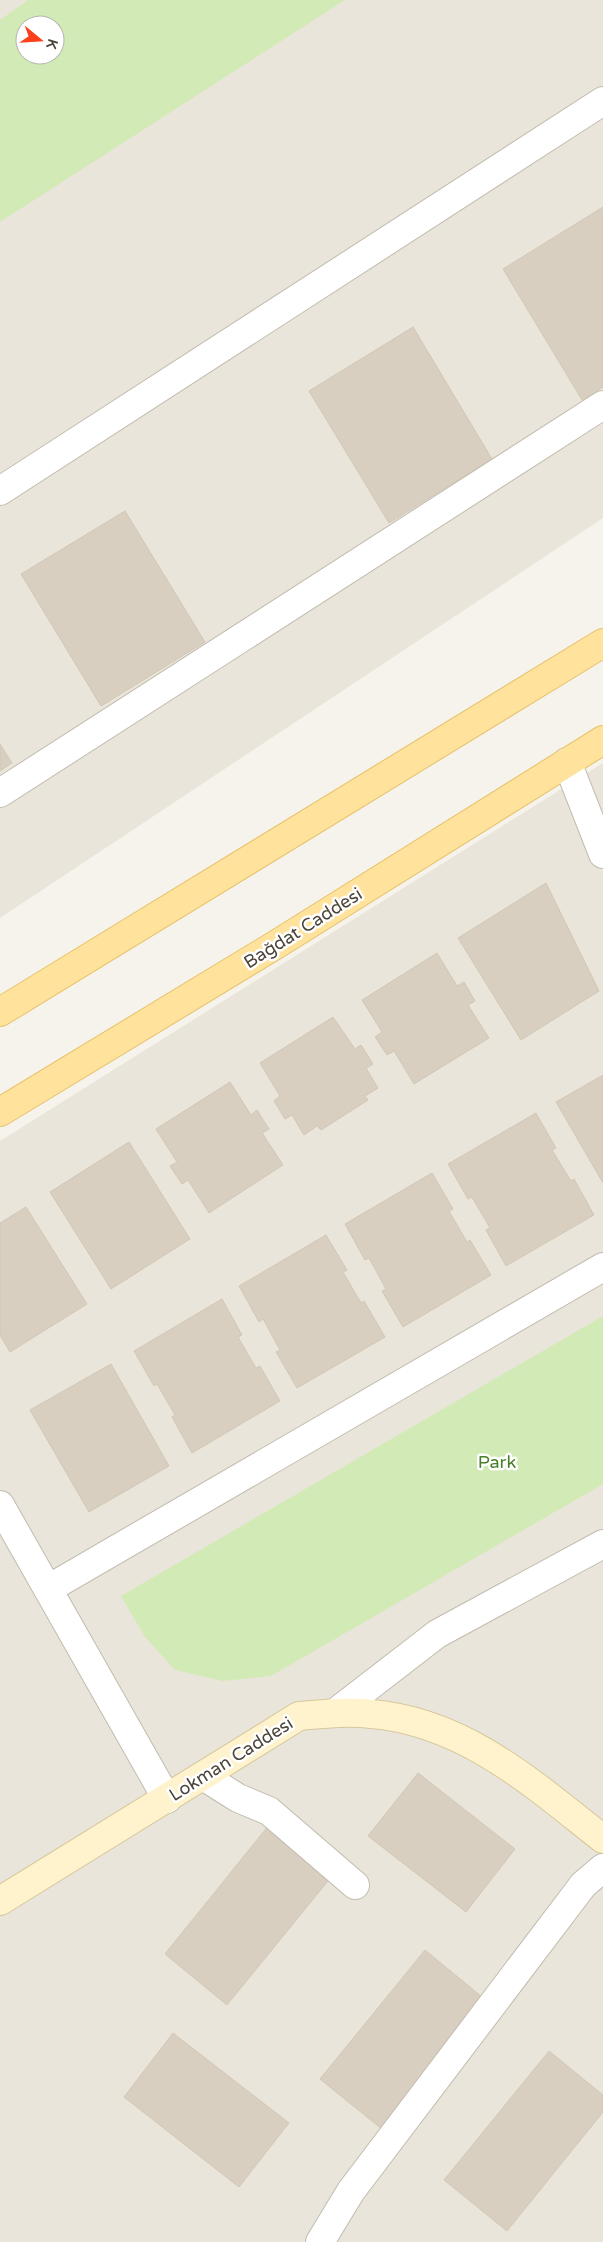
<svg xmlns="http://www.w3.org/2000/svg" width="603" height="2242" font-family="'Varela Round',sans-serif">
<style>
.residential{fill:#eae5da;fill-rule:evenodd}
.green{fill:#d2eab5;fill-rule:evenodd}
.building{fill:#d8cfc1;stroke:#d3c7b4}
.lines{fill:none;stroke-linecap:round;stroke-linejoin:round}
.street-casing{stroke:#c2bbae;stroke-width:30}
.secondary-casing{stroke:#d6c79b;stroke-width:30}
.primary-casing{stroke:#e6c16a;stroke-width:30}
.street{stroke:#fff;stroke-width:28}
.secondary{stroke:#fff3cd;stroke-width:28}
.primary{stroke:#ffe39c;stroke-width:28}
.labels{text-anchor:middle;stroke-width:5;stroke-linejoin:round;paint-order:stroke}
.street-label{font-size:18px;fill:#4b4439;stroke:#fff}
.park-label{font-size:18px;fill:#4a7f2a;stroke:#fff}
</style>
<rect width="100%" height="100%" fill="#f6f3ec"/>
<g class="residential">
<path d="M 0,0 L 603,0 L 603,518 L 0,918 ZM 25,25 L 55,25 L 55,55 L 25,55 Z"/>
<path d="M 603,763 L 603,2242 L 0,2242 L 0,1141 Z"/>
</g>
<g class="green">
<path d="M 28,0 L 345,0 L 0,222 L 0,20 ZM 25,25 L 55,25 L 55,55 L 25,55 Z"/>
<path d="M 603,1316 L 603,1484 L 271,1676 L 223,1681 L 175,1670 L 145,1637 L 121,1596 Z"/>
</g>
<g class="building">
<path d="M 603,207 L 603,387 L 582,400 L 503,269 Z"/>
<path d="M 413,327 L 492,459 L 389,523 L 309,391 Z"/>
<path d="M 125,511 L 205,642 L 101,706 L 21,574 Z"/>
<path d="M 0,744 L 12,763 L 0,771 Z"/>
<path d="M 546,883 L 599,991 L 521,1040 L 458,938 Z"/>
<path d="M 437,953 L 457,986 L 464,982 L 475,1001 L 468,1005 L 489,1038 L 414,1084 L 394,1051 L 387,1055 L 375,1037 L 382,1032 L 362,1000 Z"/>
<path d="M 333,1017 L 355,1049 L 361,1045 L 373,1064 L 366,1068 L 378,1088 L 365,1096 L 368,1100 L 321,1130 L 317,1126 L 304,1135 L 292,1115 L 285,1119 L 274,1101 L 280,1096 L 260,1063 Z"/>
<path d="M 603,1075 L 603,1183 L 556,1102 Z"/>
<path d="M 230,1082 L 251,1115 L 257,1110 L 269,1129 L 262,1133 L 283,1165 L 209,1213 L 188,1180 L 182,1184 L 170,1166 L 177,1162 L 156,1129 Z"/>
<path d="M 536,1113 L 556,1148 L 552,1150 L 571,1181 L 574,1179 L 594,1215 L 506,1266 L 486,1230 L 490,1228 L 472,1197 L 468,1199 L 448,1164 Z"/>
<path d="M 129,1142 L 190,1239 L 111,1289 L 50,1192 Z"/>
<path d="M 432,1173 L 453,1209 L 449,1211 L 467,1242 L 470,1240 L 491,1275 L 403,1327 L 382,1291 L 386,1289 L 369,1258 L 365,1260 L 345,1224 Z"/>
<path d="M 26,1207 L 87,1304 L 10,1352 L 0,1335 L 0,1223 Z"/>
<path d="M 326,1235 L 347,1270 L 343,1272 L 361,1303 L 364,1301 L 385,1337 L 297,1388 L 276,1352 L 280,1350 L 263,1319 L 259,1322 L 239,1286 Z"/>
<path d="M 222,1299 L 242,1335 L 238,1337 L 256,1368 L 260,1366 L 280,1401 L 192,1453 L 172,1417 L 175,1415 L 157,1384 L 154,1386 L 134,1351 Z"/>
<path d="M 111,1364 L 169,1466 L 89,1512 L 30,1410 Z"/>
<path d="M 418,1773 L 515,1849 L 466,1912 L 368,1836 Z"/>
<path d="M 269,1825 L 332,1876 L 227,2005 L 165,1954 Z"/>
<path d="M 425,1950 L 487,2001 L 383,2130 L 320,2079 Z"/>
<path d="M 173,2033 L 289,2123 L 239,2187 L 124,2097 Z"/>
<path d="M 549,2051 L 603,2095 L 603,2112 L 507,2231 L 444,2180 Z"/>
</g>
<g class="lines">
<defs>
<g id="street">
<path d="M 0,491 L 603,101"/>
<path d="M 567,762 L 603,854"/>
<path d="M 0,793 L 603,405"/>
<path d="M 0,1505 L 167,1799"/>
<path d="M 48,1589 L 603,1267"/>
<path d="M 336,1712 L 437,1634 L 603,1544"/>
<path d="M 203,1776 L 238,1798 L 269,1811 L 355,1885"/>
<path d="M 320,2242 L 351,2191 L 583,1885 L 603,1868"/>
</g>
<path id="secondary" d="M 0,1901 L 299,1716 C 323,1714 347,1711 372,1714 C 465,1722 533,1784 603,1839"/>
<g id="primary">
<path d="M 0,1012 L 603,643"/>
<path d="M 0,1112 L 277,944 L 603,740"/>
</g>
</defs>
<use href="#street" class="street-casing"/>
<use href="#secondary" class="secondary-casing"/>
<use href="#primary" class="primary-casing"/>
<use href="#street" class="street"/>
<use href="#secondary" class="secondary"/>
<use href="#primary" class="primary"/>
</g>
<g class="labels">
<g class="street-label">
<text transform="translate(303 928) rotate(-32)" y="6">Bağdat Caddesi</text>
<text transform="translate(231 1759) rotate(-32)" y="6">Lokman Caddesi</text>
</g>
<g class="park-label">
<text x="497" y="1468">Park</text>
</g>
</g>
<g transform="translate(40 40) rotate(108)"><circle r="24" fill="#ffffff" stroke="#b7b4b0"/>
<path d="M0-4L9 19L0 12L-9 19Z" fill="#fc3f1d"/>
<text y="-8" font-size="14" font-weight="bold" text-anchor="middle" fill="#4b4439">K</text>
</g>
</svg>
